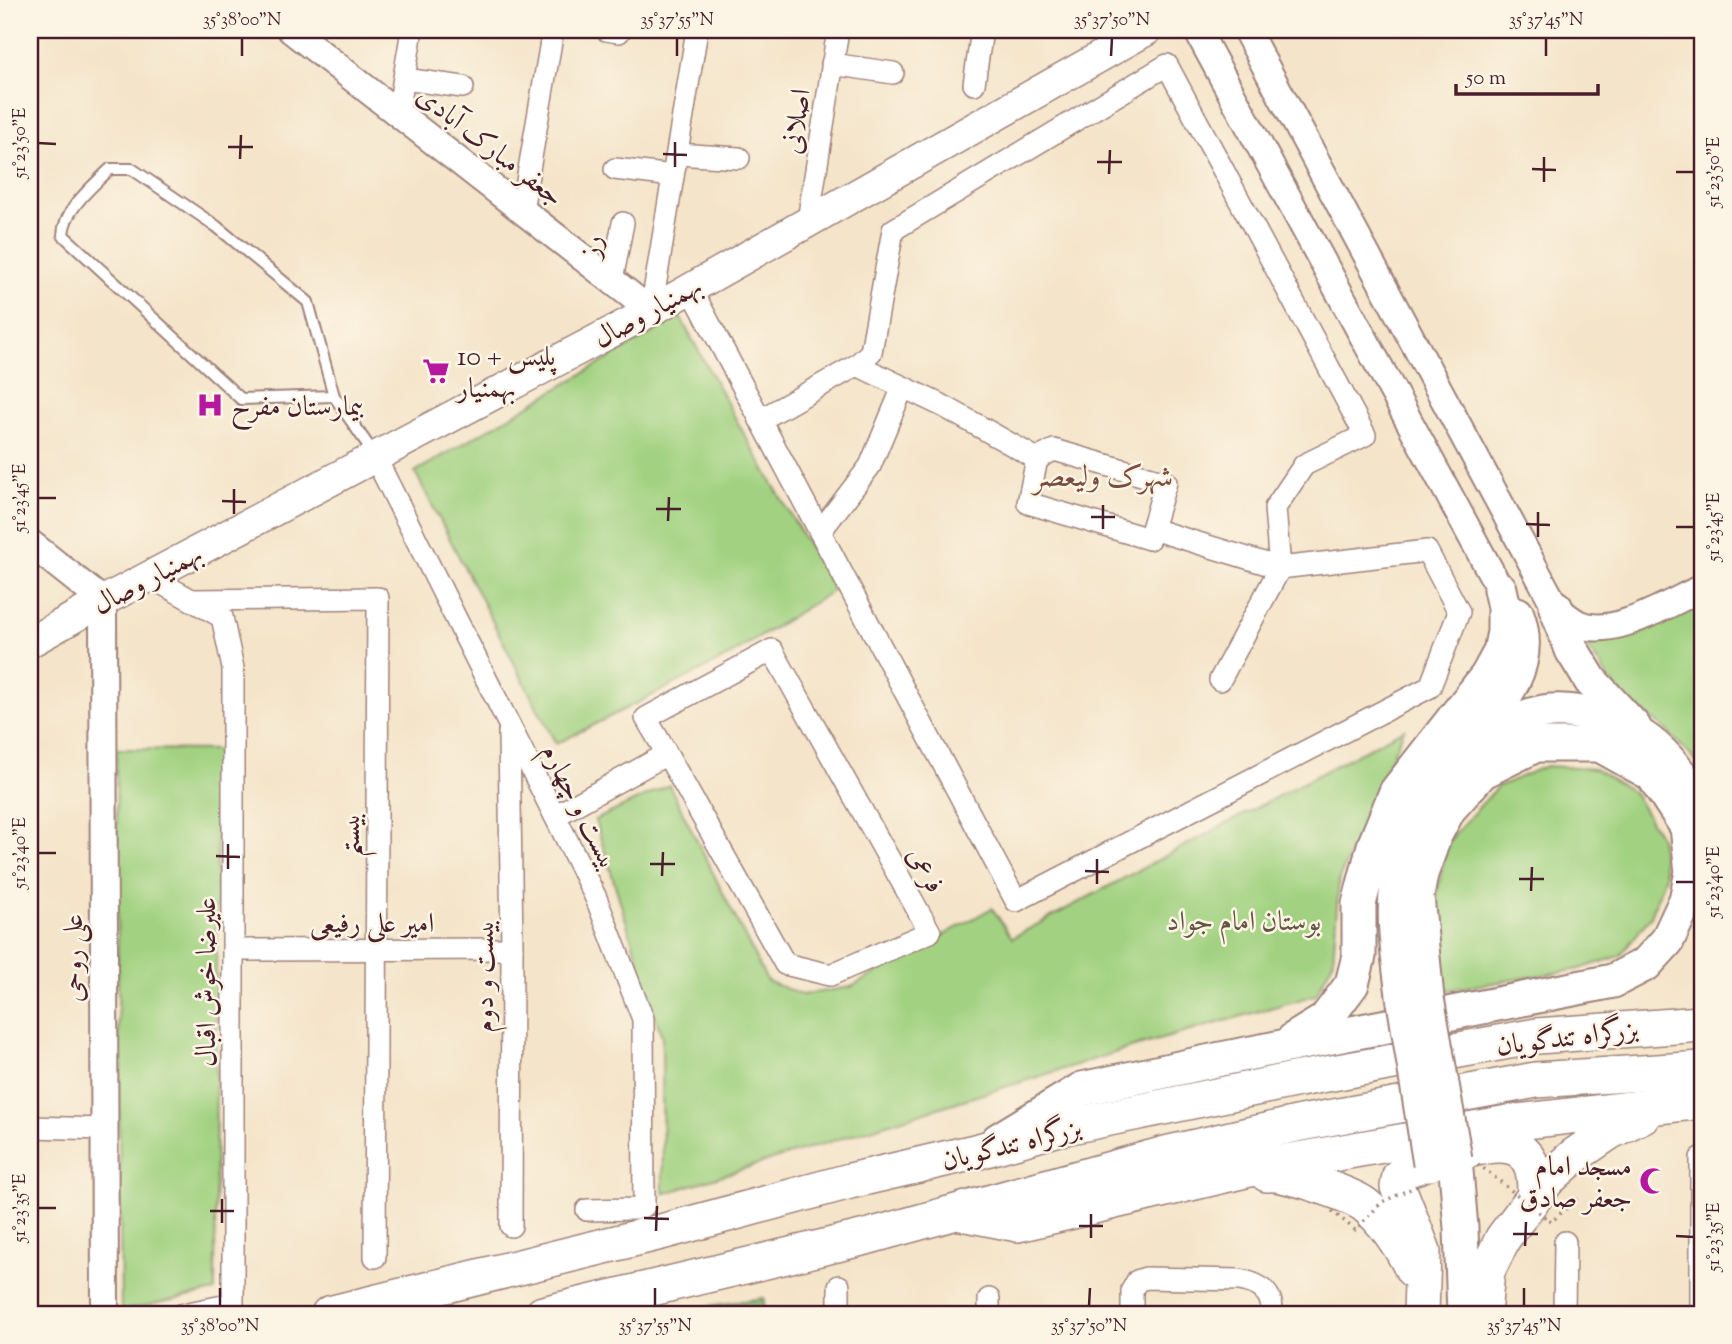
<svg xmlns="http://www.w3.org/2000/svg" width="1732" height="1344" font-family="'Sorts Mill Goudy',Amiri,serif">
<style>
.green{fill:#a2d281;stroke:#767856;stroke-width:2}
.forest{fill:#81b46f;stroke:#666a4d;stroke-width:2}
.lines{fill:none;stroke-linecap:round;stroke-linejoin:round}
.service-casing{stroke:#9f827a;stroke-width:14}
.minor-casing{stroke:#9f827a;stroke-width:24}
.tertiary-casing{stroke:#9f827a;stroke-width:30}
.secondary-casing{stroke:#9f827a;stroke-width:33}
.primary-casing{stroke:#9f827a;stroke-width:37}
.trunk-casing{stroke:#9f827a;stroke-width:38}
.path{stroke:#9f827a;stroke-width:3.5;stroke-dasharray:2 5;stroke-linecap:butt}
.service{stroke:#fff;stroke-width:10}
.minor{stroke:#fff;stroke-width:21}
.tertiary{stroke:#fff;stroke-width:26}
.secondary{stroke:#fff;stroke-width:30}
.primary{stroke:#fff;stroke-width:33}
.trunk{stroke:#fff;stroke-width:35}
.primary-bridge-casing{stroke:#9f827a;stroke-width:37;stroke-linecap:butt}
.path-bridge{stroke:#9f827a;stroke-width:3.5;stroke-dasharray:2 5;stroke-linecap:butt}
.primary-bridge{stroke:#fff;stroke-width:33}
.ticks{fill:none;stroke:#4a1f2b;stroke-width:2.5}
.labels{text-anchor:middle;stroke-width:5;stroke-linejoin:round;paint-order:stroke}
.street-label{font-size:28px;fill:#4a1f2b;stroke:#fcf5e5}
.poi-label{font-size:28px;fill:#4a1f2b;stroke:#fcf5e5;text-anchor:start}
.park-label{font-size:28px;fill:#645545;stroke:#fcf5e5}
.neighbourhood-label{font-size:30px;fill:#7a4d3f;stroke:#fcf5e5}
.neatline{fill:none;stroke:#4a1f2b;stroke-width:2.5}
.ticks-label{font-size:18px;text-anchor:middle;fill:#4a1f2b}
</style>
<rect width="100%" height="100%" fill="#fcf5e5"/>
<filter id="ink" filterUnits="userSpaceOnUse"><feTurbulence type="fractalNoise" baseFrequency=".0143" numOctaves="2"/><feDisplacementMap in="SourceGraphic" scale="14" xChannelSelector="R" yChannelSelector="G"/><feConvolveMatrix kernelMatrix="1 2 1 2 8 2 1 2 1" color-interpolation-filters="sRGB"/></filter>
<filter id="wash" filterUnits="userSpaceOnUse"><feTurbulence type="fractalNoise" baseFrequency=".00686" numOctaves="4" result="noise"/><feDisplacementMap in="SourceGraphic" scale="28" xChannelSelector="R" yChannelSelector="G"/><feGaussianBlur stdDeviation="1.57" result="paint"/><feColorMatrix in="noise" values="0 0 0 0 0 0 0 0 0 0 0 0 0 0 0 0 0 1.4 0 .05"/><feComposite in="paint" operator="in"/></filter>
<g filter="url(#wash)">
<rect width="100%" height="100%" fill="#f4e4c9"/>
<g class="green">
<path d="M 680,317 L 744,434 L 834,590 L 726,658 L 556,744 L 415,472 Z"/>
<path d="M 1702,596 L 1702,753 L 1701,766 L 1663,727 L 1622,697 L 1577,632 Z"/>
<path d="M 1404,729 L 1339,879 L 1333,961 L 1316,995 L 1130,1048 L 663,1194 L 662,1037 L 595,820 L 669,785 L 767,981 L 802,995 L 851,987 L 992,908 L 1012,938 Z"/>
<path d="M 116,749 L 217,750 L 215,1291 L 121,1311 Z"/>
<path d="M 1546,766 L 1595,769 L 1634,793 L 1660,837 L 1665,876 L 1651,916 L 1620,956 L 1580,969 L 1442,991 L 1432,921 L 1447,843 L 1497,787 Z"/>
</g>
<path class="forest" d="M 764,1298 L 764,1314 L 661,1314 L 675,1311 Z"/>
</g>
<g filter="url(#ink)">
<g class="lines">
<defs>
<path id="service" d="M 334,396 L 241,399 L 63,235 C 64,209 93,186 110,169 L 132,169 L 216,226 L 308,302 L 334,396 L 374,454"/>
<g id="minor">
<path d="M 606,30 L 619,32"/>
<path d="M 832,64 L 893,73"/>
<path d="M 404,79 L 463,87"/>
<path d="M 974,84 L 982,30"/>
<path d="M 398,113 L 412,30"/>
<path d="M 677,154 L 739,158"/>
<path d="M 615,169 L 673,176"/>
<path d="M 522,210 L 553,30"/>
<path d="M 808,221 L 838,30"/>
<path d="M 612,280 L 623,223"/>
<path d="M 690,287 L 1016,901 L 1430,687 L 1459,612 L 1427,551 L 1280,568 L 1220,680"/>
<path d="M 651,311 L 697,30"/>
<path d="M 857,365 L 945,407 L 1037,459"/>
<path d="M 760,420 L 857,365 L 871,352 L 893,230 L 1167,65 L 1365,435 L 1304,465 L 1275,508 L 1280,568 L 1152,529"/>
<path d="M 1054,450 L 1166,482 L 1149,539 L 1028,503 L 1037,459 Z"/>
<path d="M 375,457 L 596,898 L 643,1019 L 644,1206 L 636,1209 L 587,1210"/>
<path d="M 820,532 L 870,466 L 903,387"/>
<path d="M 150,577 L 222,617 L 233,668 L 233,1304 L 183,1314"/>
<path d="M 192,600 L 378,598 L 375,1257"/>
<path d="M 509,732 L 512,949 L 511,1226"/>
<path d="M 555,816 L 667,754 L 646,718 L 772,650 L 930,932 L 830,975 L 785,964 L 667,754"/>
<path d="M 233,950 L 512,949"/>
<path d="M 30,1127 L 104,1129"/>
<path d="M 839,1286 L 839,1314"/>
<path d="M 989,1299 L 989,1314"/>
<path d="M 1132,1314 L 1132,1290 L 1137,1281 L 1146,1278 L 1240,1280 C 1260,1284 1273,1292 1272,1314"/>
<path d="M 1564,1314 L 1565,1242"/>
<path d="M 1701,1314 L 1701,1158"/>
</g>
<g id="tertiary">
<path d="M 291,30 L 651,311"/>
<path d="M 1197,30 L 1500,589"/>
<path d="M 1246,30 L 1556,608 C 1563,613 1571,620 1579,624 C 1613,639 1671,602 1702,588"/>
<path d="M 30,543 L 103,601 L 105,1314"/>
</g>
<path id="secondary" d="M 30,642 L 103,601 L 651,311 L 1147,30"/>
<g id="primary">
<path d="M 1556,608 L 1572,650 L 1591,681 L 1634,727"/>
<path d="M 1472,735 C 1505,700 1535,664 1517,614"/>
<path d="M 1404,1002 C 1398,956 1390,911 1400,865 C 1405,843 1417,810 1429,791 C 1451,758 1511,714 1551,711 C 1580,709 1617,720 1642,737 C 1667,753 1684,780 1702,803"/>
<path d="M 1294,1039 L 1325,1020 L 1352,984 L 1359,956 L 1359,904 L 1374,846 L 1396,792 L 1487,676 L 1500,652 L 1504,632 L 1504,607 L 1500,589"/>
<path d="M 998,1140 L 1082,1089 L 1221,1059 L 1613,981 L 1646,964 L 1667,941 L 1686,900 L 1692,872 L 1687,827 L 1652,774 L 1600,745 L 1536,745 L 1482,772 L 1449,809 L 1435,835 L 1421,874 L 1417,896 L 1427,998"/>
<path d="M 1455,1159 L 1461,1228 L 1464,1314"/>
</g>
<g id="trunk">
<path d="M 1267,1174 C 1285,1172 1350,1194 1365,1205 C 1386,1222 1401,1246 1413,1270"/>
<path d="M 962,1213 L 1018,1224 L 1258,1167 L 1508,1123 L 1702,1101"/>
<path d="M 329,1314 L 661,1232 L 850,1181 L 979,1151 L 1056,1129 L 1299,1079 L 1537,1036 L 1702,1024"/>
<path d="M 543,1314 L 866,1237 L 1165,1154 L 1301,1123 L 1536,1080 L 1702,1069"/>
<path d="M 1421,1314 L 1423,1251 L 1398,1187 L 1400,1176 L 1408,1169 C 1434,1161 1503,1131 1524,1154 C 1535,1165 1535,1181 1535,1196"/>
<path d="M 1483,1314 L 1487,1271 L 1503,1238 L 1547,1180 L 1574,1156 L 1609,1132 L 1643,1115"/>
</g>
</defs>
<use href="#service" class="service-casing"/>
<use href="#minor" class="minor-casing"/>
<use href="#tertiary" class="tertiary-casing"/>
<use href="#secondary" class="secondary-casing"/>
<use href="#primary" class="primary-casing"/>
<use href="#trunk" class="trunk-casing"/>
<path class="path" d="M 1701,998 L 1698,958 L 1702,954"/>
<use href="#service" class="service"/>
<use href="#minor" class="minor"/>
<use href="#tertiary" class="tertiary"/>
<use href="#secondary" class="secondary"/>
<use href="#primary" class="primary"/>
<use href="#trunk" class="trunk"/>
<defs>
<g id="primary-bridge">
<path d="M 1427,998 L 1455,1159"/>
<path d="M 1404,1002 L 1430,1164"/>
</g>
</defs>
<use href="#primary-bridge" class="primary-bridge-casing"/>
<g class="path-bridge">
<path d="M 1478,1164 L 1551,1222 L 1579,1197"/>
<path d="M 1332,1211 L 1355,1230 L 1382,1202 L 1417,1186"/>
</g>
<use href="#primary-bridge" class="primary-bridge"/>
</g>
</g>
<path class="ticks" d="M 242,56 L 242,38M 677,56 L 677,38M 1111,56 L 1112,38M 1546,56 L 1546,38M 38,143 L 56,144M 228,147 L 253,147M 663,154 L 687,155M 240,159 L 241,135M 1097,162 L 1122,162M 675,167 L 675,142M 1532,169 L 1556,170M 1676,172 L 1694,172M 1109,174 L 1110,150M 1544,182 L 1544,157M 38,498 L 56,498M 222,501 L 246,502M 656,509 L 681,509M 234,514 L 234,489M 1091,517 L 1115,517M 668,521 L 669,497M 1526,524 L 1550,525M 1676,527 L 1694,527M 1103,529 L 1103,505M 1538,537 L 1538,512M 38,853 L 56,853M 216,856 L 240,857M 650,864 L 675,864M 228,869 L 228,844M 1085,871 L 1109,872M 662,876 L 663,852M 1519,879 L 1544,879M 1676,882 L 1694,882M 1097,884 L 1097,859M 1531,891 L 1532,867M 38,1208 L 56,1208M 210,1211 L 234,1211M 644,1218 L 669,1219M 222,1223 L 222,1199M 1079,1226 L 1103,1226M 656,1231 L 657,1206M 1513,1234 L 1538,1234M 1676,1236 L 1694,1237M 1091,1238 L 1091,1214M 1525,1246 L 1526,1222M 220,1306 L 220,1288M 655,1306 L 655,1288M 1089,1306 L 1090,1288M 1524,1306 L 1524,1288"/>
<defs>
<symbol id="supermarket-bare" viewBox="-9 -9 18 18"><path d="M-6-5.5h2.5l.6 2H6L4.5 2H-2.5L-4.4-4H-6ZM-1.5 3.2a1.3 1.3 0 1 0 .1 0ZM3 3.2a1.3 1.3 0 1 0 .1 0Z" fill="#b5179e" stroke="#fcf5e5" stroke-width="2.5" paint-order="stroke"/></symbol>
<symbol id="hospital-bare" viewBox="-9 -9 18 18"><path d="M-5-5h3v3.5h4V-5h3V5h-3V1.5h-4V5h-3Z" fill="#b5179e" stroke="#fcf5e5" stroke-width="2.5" paint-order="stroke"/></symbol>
<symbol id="mosque-bare" viewBox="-9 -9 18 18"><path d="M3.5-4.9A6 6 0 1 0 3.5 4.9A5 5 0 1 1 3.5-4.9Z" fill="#b5179e" stroke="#fcf5e5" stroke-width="2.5" paint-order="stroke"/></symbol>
</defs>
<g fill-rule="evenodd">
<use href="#supermarket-bare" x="417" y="352" width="38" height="38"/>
<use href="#hospital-bare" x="191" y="386" width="38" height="38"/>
<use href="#mosque-bare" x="1634" y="1162" width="38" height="38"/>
</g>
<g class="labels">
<g class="street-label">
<text transform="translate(795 121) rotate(-81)" y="10">اصلانی</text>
<text transform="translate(491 145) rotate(38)" y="10">جعفر مبارک آبادی</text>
<text transform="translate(590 246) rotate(-80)" y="10">رز</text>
<text transform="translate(647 311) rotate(-29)" y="10">بهمنیار وصال</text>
<text transform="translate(147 578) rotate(-28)" y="10">بهمنیار وصال</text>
<text transform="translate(581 806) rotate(63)" y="10">بیست و چهارم</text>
<text transform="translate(349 835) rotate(-90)" y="10">بیستم</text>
<text transform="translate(927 869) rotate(61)" y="10">فرعی</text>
<text x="372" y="932">امیر علی رفیعی</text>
<text transform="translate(72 958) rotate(-90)" y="10">علی روحی</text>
<text transform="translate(483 976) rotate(-90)" y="10">بیست و دوم</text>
<text transform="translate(205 982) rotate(-90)" y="10">علیرضا خوش اقبال</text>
<text transform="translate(1567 1036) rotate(-7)" y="10">بزرگراه تندگویان</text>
<text transform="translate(1011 1143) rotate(-14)" y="10">بزرگراه تندگویان</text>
</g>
<g class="poi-label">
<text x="457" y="365">پلیس + 10<tspan x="457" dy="32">بهمنیار</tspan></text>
<text x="231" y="415">بیمارستان مفرح</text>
<text x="1632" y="1175" text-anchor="end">مسجد امام<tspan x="1632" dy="32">جعفر صادق</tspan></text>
</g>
<g class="park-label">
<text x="1244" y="930">بوستان امام جواد</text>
</g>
<g class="neighbourhood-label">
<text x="1103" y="486">شهرک ولیعصر</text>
</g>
</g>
<rect width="1732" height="1344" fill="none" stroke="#fcf5e5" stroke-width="77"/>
<path d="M1456 84v10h142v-10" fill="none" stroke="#4a1f2b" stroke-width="3.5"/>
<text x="1466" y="84" font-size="21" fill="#4a1f2b" stroke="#fcf5e5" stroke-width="5" paint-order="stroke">50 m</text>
<rect x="38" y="38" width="1656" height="1268" class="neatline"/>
<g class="ticks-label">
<text x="242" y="25">35°38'00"N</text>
<text x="677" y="25">35°37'55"N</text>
<text x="1112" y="25">35°37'50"N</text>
<text x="1546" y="25">35°37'45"N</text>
<text transform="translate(19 143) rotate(-90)" y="6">51°23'50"E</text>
<text transform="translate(1713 172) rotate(-90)" y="6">51°23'50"E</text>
<text transform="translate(19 498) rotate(-90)" y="6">51°23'45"E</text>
<text transform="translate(1713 527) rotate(-90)" y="6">51°23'45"E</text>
<text transform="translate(19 853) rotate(-90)" y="6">51°23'40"E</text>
<text transform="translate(1713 882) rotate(-90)" y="6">51°23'40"E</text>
<text transform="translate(19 1208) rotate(-90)" y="6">51°23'35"E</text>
<text transform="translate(1713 1237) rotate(-90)" y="6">51°23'35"E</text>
<text x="220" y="1331">35°38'00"N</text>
<text x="655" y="1331">35°37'55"N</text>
<text x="1089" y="1331">35°37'50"N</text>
<text x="1524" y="1331">35°37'45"N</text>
</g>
</svg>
